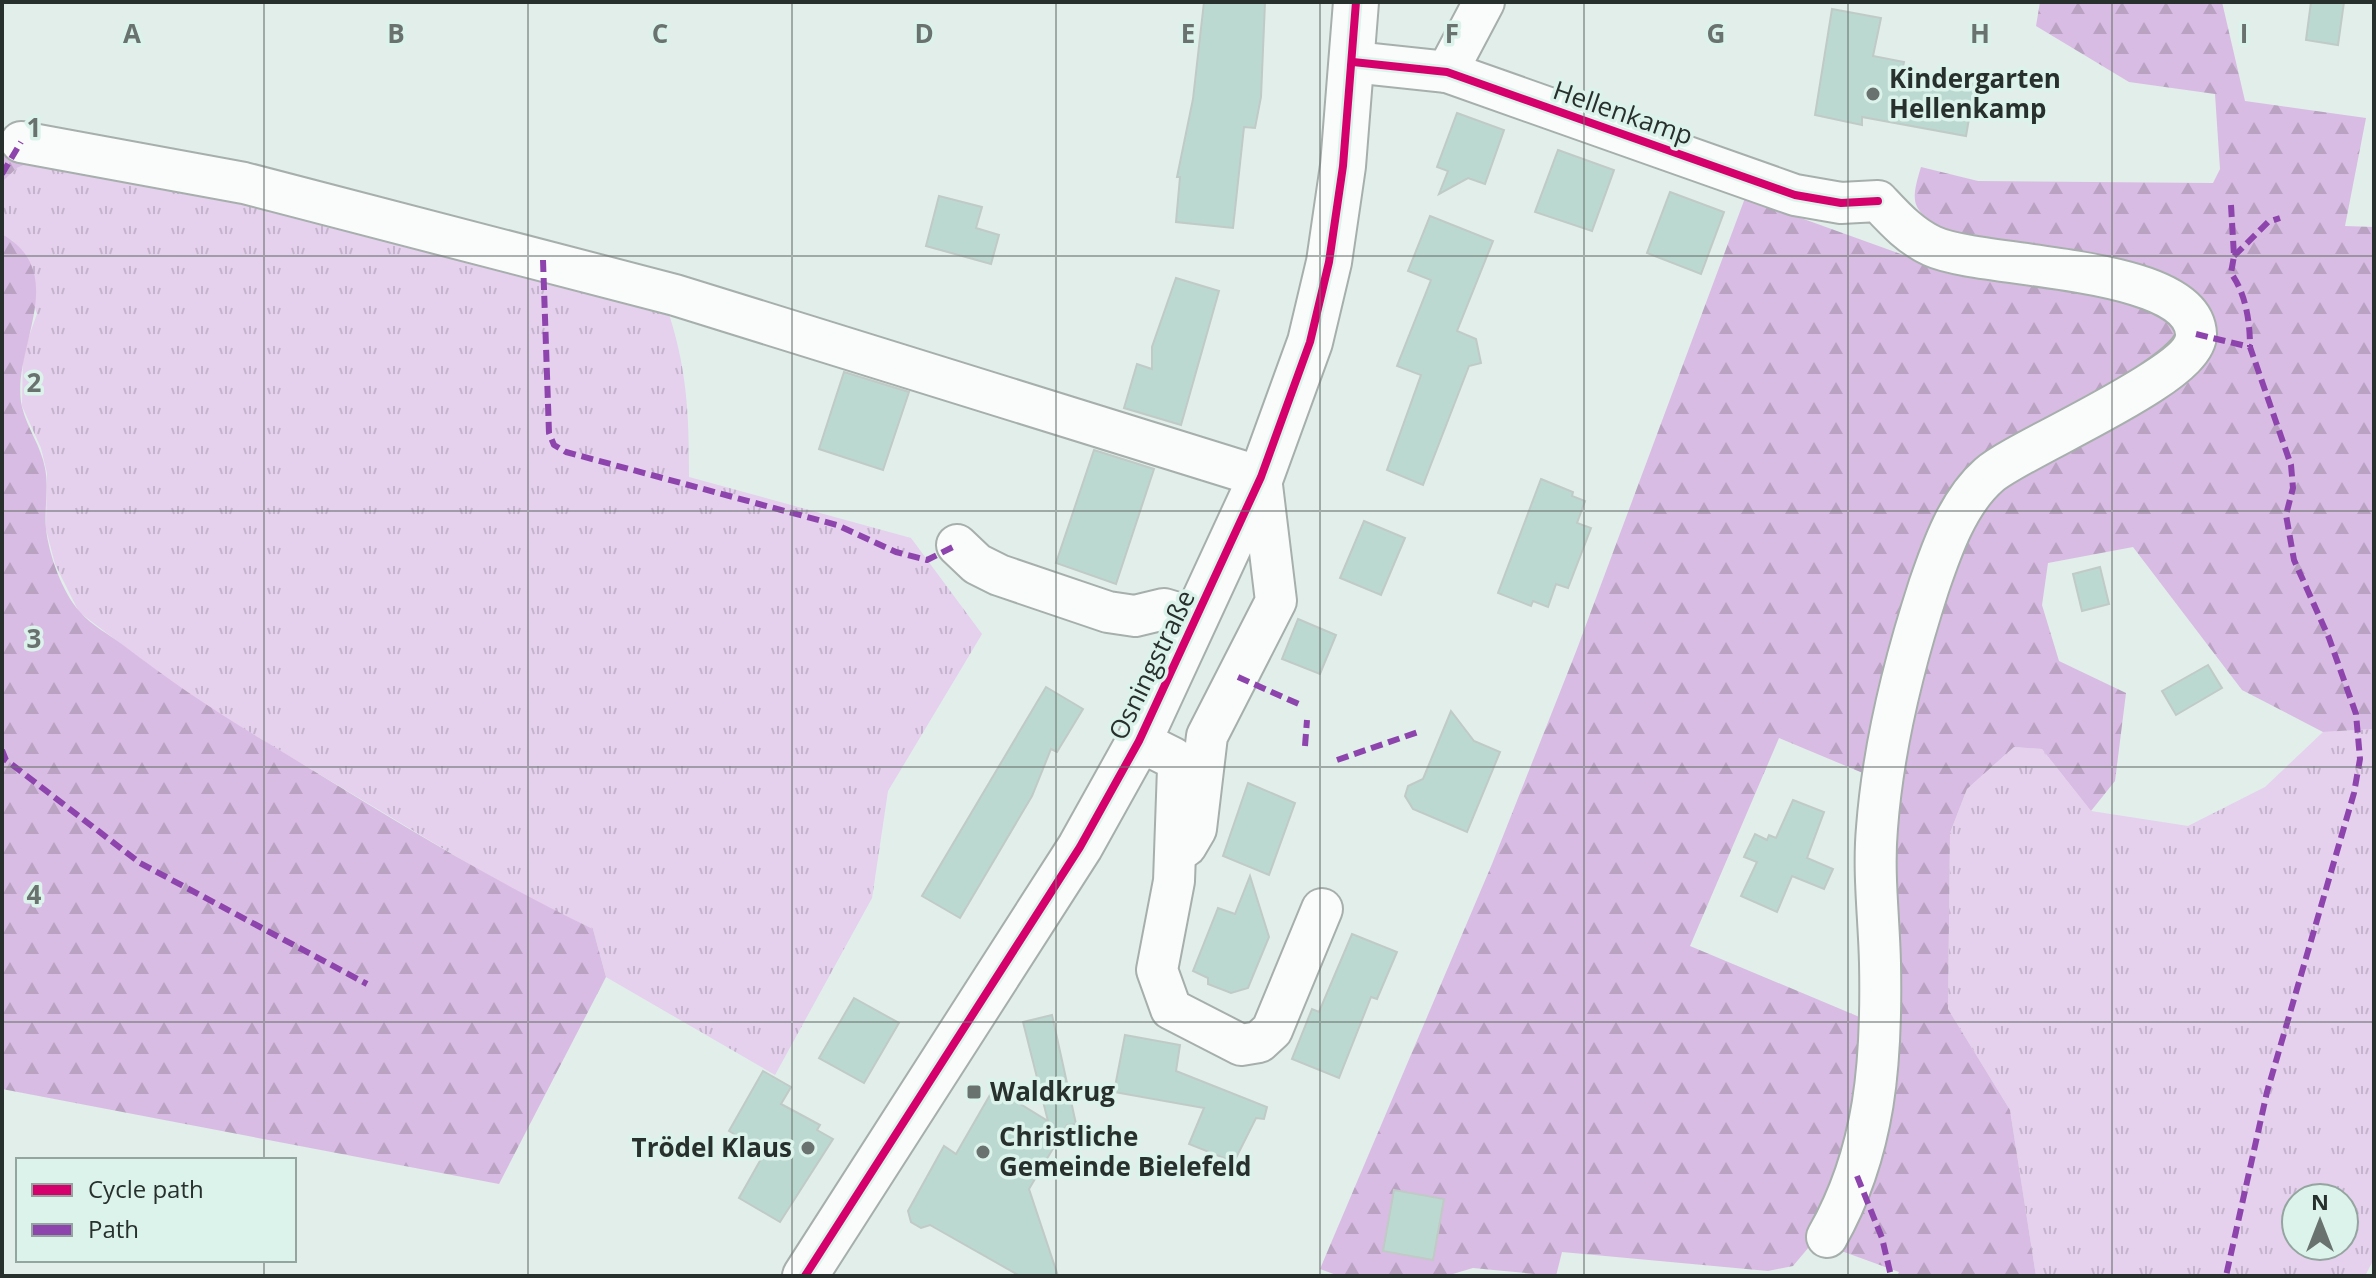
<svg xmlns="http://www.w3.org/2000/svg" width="2376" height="1278" font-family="'Open Sans',sans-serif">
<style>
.grass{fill:url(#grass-tufts);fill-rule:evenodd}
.forest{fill:url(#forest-firs);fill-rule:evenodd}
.building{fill:#bcd9d1;stroke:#c0cac7;stroke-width:2}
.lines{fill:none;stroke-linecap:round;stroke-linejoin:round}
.minor-casing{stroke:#a6afac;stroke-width:44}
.major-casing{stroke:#a6afac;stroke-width:48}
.minor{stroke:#fafcfc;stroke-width:40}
.major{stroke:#fafcfc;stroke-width:44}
.quiet{stroke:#8e44ad;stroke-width:6;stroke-dasharray:12 6;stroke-linecap:butt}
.cycleway-casing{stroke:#dcf3eb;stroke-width:13}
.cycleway{stroke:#d6006c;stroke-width:8}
.grid{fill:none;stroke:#69726f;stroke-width:2;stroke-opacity:0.55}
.poi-dot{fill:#69726f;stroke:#dcf3eb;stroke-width:3}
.labels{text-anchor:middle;stroke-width:7;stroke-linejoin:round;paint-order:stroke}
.poi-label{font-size:26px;font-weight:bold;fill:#28302d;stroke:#dcf3eb;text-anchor:start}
.street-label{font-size:26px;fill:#28302d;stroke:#dcf3eb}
.grid-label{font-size:26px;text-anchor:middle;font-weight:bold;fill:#69726f;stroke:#dcf3eb;stroke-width:7;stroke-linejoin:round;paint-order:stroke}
</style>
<defs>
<pattern id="grass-tufts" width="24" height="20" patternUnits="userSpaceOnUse" patternTransform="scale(2)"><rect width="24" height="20" fill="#e5d0ed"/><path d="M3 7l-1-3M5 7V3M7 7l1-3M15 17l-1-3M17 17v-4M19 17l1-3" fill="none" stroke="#c4b3cc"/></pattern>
<pattern id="forest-firs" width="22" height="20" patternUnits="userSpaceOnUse" patternTransform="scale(2)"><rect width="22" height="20" fill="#d9bce3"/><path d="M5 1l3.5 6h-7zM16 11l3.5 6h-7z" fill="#baa2c3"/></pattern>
</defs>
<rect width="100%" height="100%" fill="#e1eeea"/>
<g class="grass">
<path d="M 44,156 L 260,199 L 666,305 C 687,367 689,411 689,477 L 911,538 L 982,634 L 888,791 L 872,898 L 775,1075 L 606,977 L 593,929 L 517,893 L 191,697 L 79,612 L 55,564 L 46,529 L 47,473 L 41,448 L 22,406 L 23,353 L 37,314 L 13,241 L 2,234 L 2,182 L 17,168 Z"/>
<path d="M 2374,729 L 2374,1259 L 2365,1276 L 2036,1276 L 2010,1110 L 1948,1009 L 1950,833 L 1967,789 L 2014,747 L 2042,749 L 2091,811 L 2188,826 L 2265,787 L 2323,732 ZM 2296,1198 L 2344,1198 L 2344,1246 L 2296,1246 Z"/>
</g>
<g class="forest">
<path d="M 2040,2 L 2222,2 L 2245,101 L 2366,118 L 2345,226 L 2374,227 L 2374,729 L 2323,732 L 2242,690 L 2133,547 L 2048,563 L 2042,605 L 2059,661 L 2126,693 L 2115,781 L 2091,811 L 2042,749 L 2014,747 L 1967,789 L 1950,833 L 1948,1009 L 2010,1110 L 2036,1276 L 1897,1276 L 1899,1272 L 1814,1241 L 1793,1266 L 1768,1271 L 1562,1252 L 1556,1276 L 1473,1268 L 1446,1276 L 1339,1276 L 1320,1269 L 1492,864 L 1577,649 L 1745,198 L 1948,271 C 1946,260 1945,244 1939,235 C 1918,204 1907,212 1921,167 L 1978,181 L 2213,183 L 2220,169 L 2215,94 L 2129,82 L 2036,26 ZM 1779,738 L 1870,776 L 1869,1021 L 1690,946 Z"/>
<path d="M 2,148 L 44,156 L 17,168 L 2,182 Z"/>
<path d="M 2,234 C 73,275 9,351 22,407 C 27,428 41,446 45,468 C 49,488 44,509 46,529 C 49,555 62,592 80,612 C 91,625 110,635 123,645 C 170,681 217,713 268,743 C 375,808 480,875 593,929 L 606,977 L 499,1184 L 2,1089 Z"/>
</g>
<g class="building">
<path d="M 1204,2 L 1265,2 L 1261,97 L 1255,128 L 1244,127 L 1233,228 L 1176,222 L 1180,177 L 1177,177 L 1193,99 Z"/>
<path d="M 2311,2 L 2344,2 L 2338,45 L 2306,40 Z"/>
<path d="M 1832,9 L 1881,18 L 1873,56 L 1904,62 L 1902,71 L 1975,84 L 1966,136 L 1862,117 L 1862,125 L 1815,115 Z"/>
<path d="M 1457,113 L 1504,130 L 1485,184 L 1468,178 L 1439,194 L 1448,171 L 1437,167 Z"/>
<path d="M 1558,150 L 1614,170 L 1592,231 L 1535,212 Z"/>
<path d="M 1670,192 L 1724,212 L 1701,274 L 1647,253 Z"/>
<path d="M 939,196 L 982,207 L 976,228 L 999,235 L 991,264 L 926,246 Z"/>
<path d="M 1430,216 L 1493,241 L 1457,331 L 1476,339 L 1481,363 L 1469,366 L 1423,485 L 1387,470 L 1421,375 L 1397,366 L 1431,280 L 1408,271 Z"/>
<path d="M 1176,278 L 1219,291 L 1181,425 L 1124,408 L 1137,364 L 1152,369 L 1152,347 Z"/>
<path d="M 844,372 L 909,392 L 883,470 L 819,449 Z"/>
<path d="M 1094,450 L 1154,469 L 1116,584 L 1056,563 Z"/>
<path d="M 1541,479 L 1573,492 L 1572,496 L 1585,501 L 1577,523 L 1591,528 L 1568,588 L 1556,584 L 1548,607 L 1533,601 L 1531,606 L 1498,593 Z"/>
<path d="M 1364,521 L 1405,538 L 1381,595 L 1340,578 Z"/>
<path d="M 2100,567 L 2109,604 L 2082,611 L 2073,574 Z"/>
<path d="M 1298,619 L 1336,635 L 1320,674 L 1282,659 Z"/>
<path d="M 2208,665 L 2222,688 L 2176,715 L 2162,691 Z"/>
<path d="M 1046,687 L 1083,709 L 1057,752 L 1051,749 L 1032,796 L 960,918 L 922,896 Z"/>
<path d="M 1451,711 L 1474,741 L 1500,752 L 1467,832 L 1413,809 L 1405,796 L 1408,786 L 1423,779 Z"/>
<path d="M 1248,783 L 1295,803 L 1269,875 L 1223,856 Z"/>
<path d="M 1793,800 L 1824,812 L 1807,858 L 1833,869 L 1824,889 L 1792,876 L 1777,912 L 1741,896 L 1757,862 L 1744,857 L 1755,834 L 1767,840 L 1769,835 L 1776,838 Z"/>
<path d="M 1250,876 L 1269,937 L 1248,988 L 1231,993 L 1208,984 L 1208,978 L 1193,971 L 1218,908 L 1235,914 Z"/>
<path d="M 1352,934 L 1397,952 L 1377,999 L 1371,997 L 1339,1078 L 1292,1059 L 1312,1009 L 1319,1012 Z"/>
<path d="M 854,998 L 899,1023 L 864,1083 L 819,1058 Z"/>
<path d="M 1052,1015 L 1076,1124 L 1067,1125 L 1029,1189 L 1058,1276 L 1020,1276 L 930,1225 L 921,1228 L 911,1222 L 908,1211 L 944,1146 L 956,1154 L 994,1088 L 1048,1121 L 1023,1022 Z"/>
<path d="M 1125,1035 L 1180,1045 L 1176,1071 L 1267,1107 L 1264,1119 L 1256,1118 L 1234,1162 L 1189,1144 L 1204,1108 L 1114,1092 Z"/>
<path d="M 763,1071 L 791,1087 L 781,1104 L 820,1125 L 817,1130 L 833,1139 L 780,1222 L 739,1198 L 765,1152 L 729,1131 Z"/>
<path d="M 1394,1190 L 1444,1199 L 1433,1260 L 1383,1251 Z"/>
</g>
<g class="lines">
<defs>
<g id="minor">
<path d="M 1353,62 L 1447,72 L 1795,195 L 1841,203 L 1878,201 C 1894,218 1910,236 1932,246 C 1981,269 2193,264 2196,334 C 2198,376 2021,447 1989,475 C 1958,502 1942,548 1929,586 C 1904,663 1883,748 1877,828 C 1873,873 1879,918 1880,963 C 1882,1060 1876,1151 1827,1237"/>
<path d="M 1447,72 L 1484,2"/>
<path d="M 21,142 L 244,183 L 675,295 L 1261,477 L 1276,601 L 1207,736 L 1196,829 L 1186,846 L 1176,852"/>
<path d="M 957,545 L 977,564 L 999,575 L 1108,612 L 1135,616 L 1164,609 L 1197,619"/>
<path d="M 1139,741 L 1173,758 L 1178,768 L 1174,881 L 1157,970 L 1171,1009 L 1241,1045 L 1259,1042 L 1272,1030 L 1322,909"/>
</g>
<path id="major" d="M 805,1276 L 1080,847 L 1139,741 L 1261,477 L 1310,342 L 1329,262 L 1343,166 L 1356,2"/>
</defs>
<use href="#minor" class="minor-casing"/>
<use href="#major" class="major-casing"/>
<use href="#minor" class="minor"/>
<use href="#major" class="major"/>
<g class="quiet">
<path d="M 2,174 L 21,142"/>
<path d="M 2231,205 L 2234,256 L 2231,273 C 2246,294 2250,322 2250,347"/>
<path d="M 2234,256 L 2268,222 L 2280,218"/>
<path d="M 543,260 L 549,433 L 554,445 L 566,452 L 837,525 L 896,552 L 927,560 L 957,545"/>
<path d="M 2196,334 L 2250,347 L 2291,465 L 2293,488 L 2286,515 L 2294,560 L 2329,638 L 2356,714 L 2360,759 L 2354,793 L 2267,1092 L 2226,1276"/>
<path d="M 1238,677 L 1301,705"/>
<path d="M 1305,746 L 1307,720"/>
<path d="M 2,750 L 6,760 L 140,863 L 367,984"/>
<path d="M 1337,760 L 1421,731"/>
<path d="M 1857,1176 L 1882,1238 L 1891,1276"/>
</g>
<defs>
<g id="cycleway">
<path d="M 1353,62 L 1447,72 L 1795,195 L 1841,203 L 1878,201"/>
<path d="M 805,1276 L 1080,847 L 1139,741 L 1261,477 L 1310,342 L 1329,262 L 1343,166 L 1356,2"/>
</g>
</defs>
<use href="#cycleway" class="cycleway-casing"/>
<use href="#cycleway" class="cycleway"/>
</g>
<path class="grid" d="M 264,2 L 264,1160M 528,2 L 528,1276M 792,2 L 792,1276M 1056,2 L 1056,1276M 1320,2 L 1320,1276M 1584,2 L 1584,1276M 1848,2 L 1848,1276M 2112,2 L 2112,1276M 2,256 L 2374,256M 2,511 L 2374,511M 2,767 L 2374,767M 2,1022 L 2374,1022M 264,1260 L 264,1276"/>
<g class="poi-dot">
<circle cx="1873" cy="94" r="8"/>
<rect x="966" y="1084" width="16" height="16" rx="4"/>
<circle cx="808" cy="1148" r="8"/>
<circle cx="983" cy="1152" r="8"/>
</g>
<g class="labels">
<g class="poi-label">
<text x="1889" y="88">Kindergarten<tspan x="1889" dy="30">Hellenkamp</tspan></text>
<text x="990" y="1101">Waldkrug</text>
<text x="999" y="1146">Christliche<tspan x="999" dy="30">Gemeinde Bielefeld</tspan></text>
<text x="792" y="1157" text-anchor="end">Trödel Klaus</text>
</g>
<g class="street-label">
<text transform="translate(1623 113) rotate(19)" y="9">Hellenkamp</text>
<text transform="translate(1152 665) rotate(-64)" y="9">Osningstraße</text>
</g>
</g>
<g class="grid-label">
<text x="132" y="43">A</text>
<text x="396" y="43">B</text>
<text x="660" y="43">C</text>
<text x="924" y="43">D</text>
<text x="1188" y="43">E</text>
<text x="1452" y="43">F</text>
<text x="1716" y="43">G</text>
<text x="1980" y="43">H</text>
<text x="2244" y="43">I</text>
<text x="34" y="137">1</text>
<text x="34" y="392">2</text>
<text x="34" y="648">3</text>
<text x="34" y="904">4</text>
</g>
<rect width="2376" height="1278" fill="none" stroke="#28302d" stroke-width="8"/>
<rect x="16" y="1158" width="280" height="104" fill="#dcf3eb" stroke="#94a59f" stroke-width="2"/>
<rect x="32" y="1184" width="40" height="12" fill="#d6006c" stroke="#94a59f" stroke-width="2"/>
<text x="88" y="1198" font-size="24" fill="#28302d">Cycle path</text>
<rect x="32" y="1224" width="40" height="12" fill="#8e44ad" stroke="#94a59f" stroke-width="2"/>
<text x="88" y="1238" font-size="24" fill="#28302d">Path</text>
<g transform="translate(2320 1222)"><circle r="38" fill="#dcf3eb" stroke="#94a59f" stroke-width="2"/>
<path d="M0-6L14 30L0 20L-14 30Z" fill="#69726f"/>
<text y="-12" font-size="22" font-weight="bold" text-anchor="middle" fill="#28302d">N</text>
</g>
</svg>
